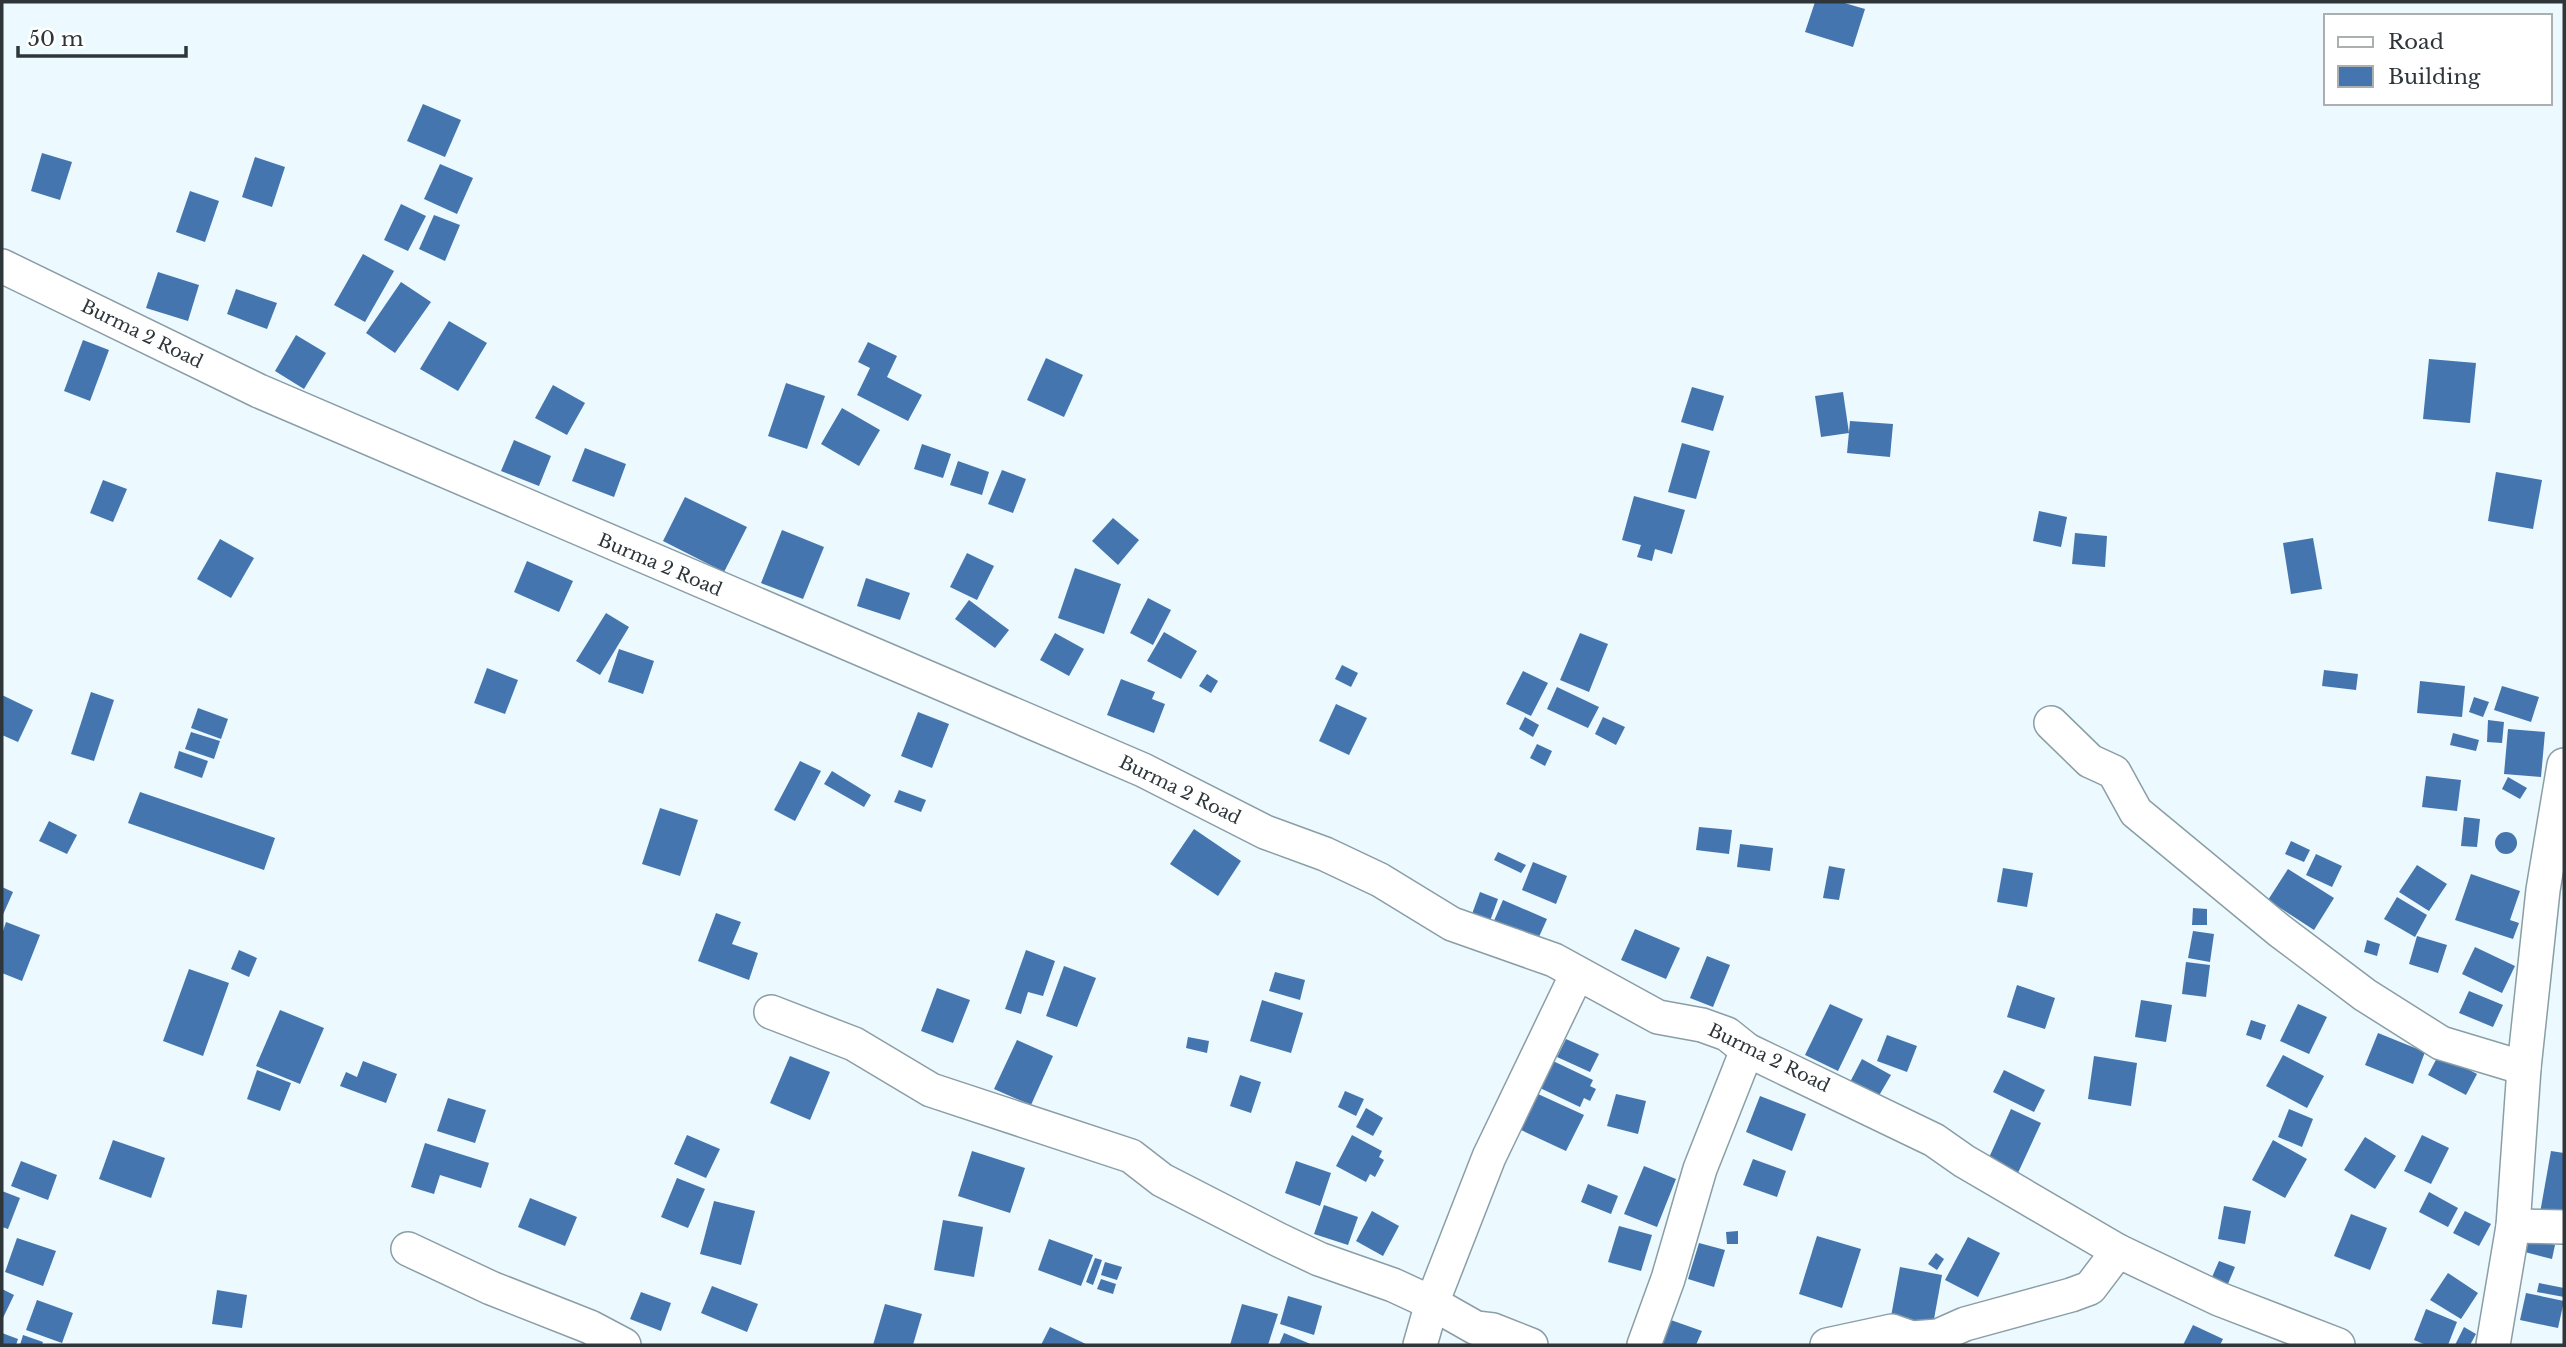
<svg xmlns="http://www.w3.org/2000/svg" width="2566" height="1347" font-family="'Libre Baskerville',serif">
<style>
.building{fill:#4475ae}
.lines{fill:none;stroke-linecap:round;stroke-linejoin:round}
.minor-casing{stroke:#8a9ea6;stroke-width:36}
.minor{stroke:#fff;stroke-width:33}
.labels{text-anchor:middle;stroke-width:7;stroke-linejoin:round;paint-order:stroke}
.street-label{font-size:18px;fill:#2e363a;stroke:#fff}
</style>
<rect width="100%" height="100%" fill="#ecf9fe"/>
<g class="building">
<path d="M 1815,2 L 1841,2 L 1865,9 L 1853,47 L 1805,32 Z"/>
<path d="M 423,104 L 461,120 L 445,157 L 407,141 Z"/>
<path d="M 42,153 L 72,162 L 60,200 L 31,191 Z"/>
<path d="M 255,157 L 285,167 L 272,207 L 242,197 Z"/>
<path d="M 440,164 L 473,178 L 457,214 L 424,199 Z"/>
<path d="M 190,191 L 219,201 L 205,242 L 176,232 Z"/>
<path d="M 401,204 L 426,216 L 408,251 L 384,240 Z"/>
<path d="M 434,215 L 460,225 L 445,261 L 419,249 Z"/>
<path d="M 363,254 L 394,271 L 365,322 L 334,305 Z"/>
<path d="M 158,272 L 199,285 L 188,321 L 146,308 Z"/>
<path d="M 401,282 L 431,302 L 395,353 L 366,333 Z"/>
<path d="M 236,289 L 277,303 L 267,329 L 227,314 Z"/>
<path d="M 449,321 L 487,343 L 458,391 L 420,369 Z"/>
<path d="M 296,335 L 326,353 L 304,389 L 275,371 Z"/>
<path d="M 83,340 L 109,350 L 90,401 L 64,391 Z"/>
<path d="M 868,342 L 897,356 L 887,377 L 922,395 L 908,421 L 857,395 L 870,368 L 858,362 Z"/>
<path d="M 1046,358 L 1083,375 L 1064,417 L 1027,400 Z"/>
<path d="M 2429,359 L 2476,363 L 2470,423 L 2423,419 Z"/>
<path d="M 786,383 L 825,396 L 807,449 L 768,436 Z"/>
<path d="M 553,385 L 585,403 L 567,435 L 535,418 Z"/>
<path d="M 1692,387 L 1724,396 L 1713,431 L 1681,422 Z"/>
<path d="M 1843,392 L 1849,433 L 1821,437 L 1815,396 Z"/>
<path d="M 842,408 L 880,430 L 859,466 L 821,444 Z"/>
<path d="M 1850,421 L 1893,424 L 1890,457 L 1847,453 Z"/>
<path d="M 514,440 L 551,456 L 539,486 L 501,471 Z"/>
<path d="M 1682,443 L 1710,451 L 1696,499 L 1668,492 Z"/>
<path d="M 922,444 L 951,454 L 943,478 L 914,469 Z"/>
<path d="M 585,448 L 626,464 L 614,497 L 572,481 Z"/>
<path d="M 958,461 L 989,472 L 982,495 L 950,485 Z"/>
<path d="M 1002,470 L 1026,479 L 1013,513 L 988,504 Z"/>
<path d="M 2496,472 L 2542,480 L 2533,529 L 2488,521 Z"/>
<path d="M 103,480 L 127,489 L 113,522 L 90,513 Z"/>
<path d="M 1634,496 L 1685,510 L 1672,554 L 1655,549 L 1652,561 L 1637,557 L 1641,545 L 1622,540 Z"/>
<path d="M 685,497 L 747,527 L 724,572 L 663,541 Z"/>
<path d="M 2039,511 L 2067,517 L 2061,547 L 2033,541 Z"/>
<path d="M 1113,518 L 1139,540 L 1118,565 L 1092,541 Z"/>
<path d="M 782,530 L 824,547 L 803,599 L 761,583 Z"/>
<path d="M 2075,533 L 2107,536 L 2105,567 L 2072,564 Z"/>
<path d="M 2313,538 L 2322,589 L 2291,594 L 2283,543 Z"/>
<path d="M 220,539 L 254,558 L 231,598 L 197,579 Z"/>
<path d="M 967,553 L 994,566 L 977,600 L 950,587 Z"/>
<path d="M 527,561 L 573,581 L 559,612 L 514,592 Z"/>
<path d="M 1075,568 L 1121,584 L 1104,634 L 1058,618 Z"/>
<path d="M 866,578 L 910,593 L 900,620 L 857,606 Z"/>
<path d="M 1148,598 L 1171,610 L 1153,645 L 1130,633 Z"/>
<path d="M 969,600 L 1009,630 L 995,648 L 955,619 Z"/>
<path d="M 606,613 L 629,627 L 600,675 L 576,661 Z"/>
<path d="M 1164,632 L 1197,651 L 1181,679 L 1147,661 Z"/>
<path d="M 1055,633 L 1084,649 L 1069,676 L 1040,660 Z"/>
<path d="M 1580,633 L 1608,644 L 1589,692 L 1560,680 Z"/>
<path d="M 619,649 L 654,661 L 643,694 L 608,682 Z"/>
<path d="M 1342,665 L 1358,673 L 1351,687 L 1335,679 Z"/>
<path d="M 487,668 L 518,680 L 505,714 L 474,703 Z"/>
<path d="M 2324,670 L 2358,674 L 2356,690 L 2322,686 Z"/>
<path d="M 1523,671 L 1548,683 L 1531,716 L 1506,704 Z"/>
<path d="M 1207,674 L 1218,681 L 1211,693 L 1199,686 Z"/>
<path d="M 1121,679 L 1155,692 L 1152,699 L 1165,704 L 1154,733 L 1107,715 Z"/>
<path d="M 2420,681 L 2465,686 L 2462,717 L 2417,713 Z"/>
<path d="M 2502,686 L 2539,697 L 2531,722 L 2494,710 Z"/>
<path d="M 1557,687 L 1599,707 L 1588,728 L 1547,709 Z"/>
<path d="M 91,692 L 114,700 L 94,761 L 71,754 Z"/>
<path d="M 2,695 L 33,710 L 18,742 L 2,735 Z"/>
<path d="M 2474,697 L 2489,702 L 2483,717 L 2469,712 Z"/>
<path d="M 1336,704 L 1367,718 L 1349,755 L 1319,741 Z"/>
<path d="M 198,708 L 228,719 L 221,739 L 191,728 Z"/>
<path d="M 918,712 L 949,724 L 932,768 L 901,756 Z"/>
<path d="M 1525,717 L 1539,725 L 1533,737 L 1519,729 Z"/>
<path d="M 1603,717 L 1625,727 L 1616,745 L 1595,734 Z"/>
<path d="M 2488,720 L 2504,722 L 2502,743 L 2487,742 Z"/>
<path d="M 2508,729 L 2545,732 L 2541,777 L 2504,774 Z"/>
<path d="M 191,732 L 220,741 L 214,759 L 185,749 Z"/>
<path d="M 2453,733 L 2479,740 L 2476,751 L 2450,745 Z"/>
<path d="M 1537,744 L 1552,751 L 1545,766 L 1530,758 Z"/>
<path d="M 179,751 L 208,761 L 202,778 L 174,768 Z"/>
<path d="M 800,761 L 821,771 L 795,821 L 774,810 Z"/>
<path d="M 832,771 L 871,795 L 864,807 L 824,784 Z"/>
<path d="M 2426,776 L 2461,780 L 2457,811 L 2422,807 Z"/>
<path d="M 2508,777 L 2527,788 L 2520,799 L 2502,789 Z"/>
<path d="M 899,790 L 926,800 L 921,812 L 894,802 Z"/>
<path d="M 140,792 L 275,838 L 264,870 L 128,823 Z"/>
<path d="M 660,808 L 698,820 L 680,876 L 642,864 Z"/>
<path d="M 2464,817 L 2480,819 L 2477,847 L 2461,846 Z"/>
<path d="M 49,821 L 77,835 L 67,854 L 39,841 Z"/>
<path d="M 1699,827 L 1732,830 L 1729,854 L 1696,850 Z"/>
<path d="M 1194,829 L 1241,861 L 1218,896 L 1170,864 Z"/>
<circle cx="2506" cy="843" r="11"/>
<path d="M 2291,841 L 2310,850 L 2304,862 L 2285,854 Z"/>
<path d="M 1740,844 L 1773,848 L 1770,871 L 1737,867 Z"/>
<path d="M 1498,852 L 1526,865 L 1521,873 L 1494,860 Z"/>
<path d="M 2316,854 L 2342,866 L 2332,887 L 2306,875 Z"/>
<path d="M 1533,862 L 1567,876 L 1556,904 L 1522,890 Z"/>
<path d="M 2417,865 L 2447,884 L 2429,911 L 2399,892 Z"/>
<path d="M 1829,866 L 1845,869 L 1839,900 L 1823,898 Z"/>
<path d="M 2003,868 L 2033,873 L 2027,907 L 1997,902 Z"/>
<path d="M 2288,869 L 2334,898 L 2314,930 L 2268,900 Z"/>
<path d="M 2471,874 L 2520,891 L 2510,920 L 2519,923 L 2513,939 L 2455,920 Z"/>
<path d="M 2,887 L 13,892 L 2,917 Z"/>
<path d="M 1480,892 L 1498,899 L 1486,932 L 1468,925 Z"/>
<path d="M 2397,897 L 2427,915 L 2415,937 L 2384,919 Z"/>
<path d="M 1503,900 L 1547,919 L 1534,948 L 1490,930 Z"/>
<path d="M 2193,908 L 2207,909 L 2207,925 L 2192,925 Z"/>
<path d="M 716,913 L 741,922 L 732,944 L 758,953 L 749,980 L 698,961 Z"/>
<path d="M 6,922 L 40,935 L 22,981 L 2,973 L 2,934 Z"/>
<path d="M 1635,929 L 1680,948 L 1666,979 L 1621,960 Z"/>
<path d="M 2193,931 L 2214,934 L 2210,962 L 2188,958 Z"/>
<path d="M 2417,936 L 2447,945 L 2438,973 L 2409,964 Z"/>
<path d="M 2367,940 L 2380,944 L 2377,956 L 2364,952 Z"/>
<path d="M 2475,947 L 2515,966 L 2502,993 L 2462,974 Z"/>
<path d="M 239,950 L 257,958 L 249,977 L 231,969 Z"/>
<path d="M 1026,950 L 1055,961 L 1043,996 L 1028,992 L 1021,1014 L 1005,1009 Z"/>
<path d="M 1707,956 L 1730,965 L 1713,1007 L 1690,998 Z"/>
<path d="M 2186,962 L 2210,965 L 2206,997 L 2182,994 Z"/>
<path d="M 1064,966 L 1096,978 L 1077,1027 L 1046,1016 Z"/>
<path d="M 189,969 L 229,983 L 203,1056 L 163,1041 Z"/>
<path d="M 1275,972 L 1305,980 L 1300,1000 L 1269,991 Z"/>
<path d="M 2017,985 L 2055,998 L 2045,1029 L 2007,1017 Z"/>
<path d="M 937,988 L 970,1000 L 953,1043 L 921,1031 Z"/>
<path d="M 2469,991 L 2503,1005 L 2493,1027 L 2459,1013 Z"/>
<path d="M 1262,1000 L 1303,1013 L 1291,1053 L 1250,1041 Z"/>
<path d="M 2141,1000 L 2172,1005 L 2166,1042 L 2135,1037 Z"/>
<path d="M 1830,1004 L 1863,1019 L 1838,1071 L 1805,1055 Z"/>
<path d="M 2298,1004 L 2327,1017 L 2309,1054 L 2280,1041 Z"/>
<path d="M 280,1010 L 324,1028 L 300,1084 L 256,1066 Z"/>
<path d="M 2251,1020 L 2266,1025 L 2261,1040 L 2246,1035 Z"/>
<path d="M 2378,1033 L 2425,1052 L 2413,1084 L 2365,1065 Z"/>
<path d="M 1887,1035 L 1917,1046 L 1907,1072 L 1877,1061 Z"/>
<path d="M 1188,1037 L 1209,1041 L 1207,1053 L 1186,1048 Z"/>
<path d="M 1566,1039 L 1599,1054 L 1590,1072 L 1557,1057 Z"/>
<path d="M 1017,1040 L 1053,1056 L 1031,1105 L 994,1089 Z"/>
<path d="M 2439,1054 L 2477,1074 L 2466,1095 L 2428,1075 Z"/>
<path d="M 2283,1055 L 2324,1076 L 2307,1108 L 2266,1086 Z"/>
<path d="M 790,1056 L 830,1072 L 810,1120 L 770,1103 Z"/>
<path d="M 2094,1056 L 2137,1063 L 2131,1106 L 2088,1099 Z"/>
<path d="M 1862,1059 L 1891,1075 L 1877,1099 L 1849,1084 Z"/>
<path d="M 363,1061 L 397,1074 L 386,1103 L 340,1086 L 346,1072 L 357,1077 Z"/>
<path d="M 1553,1061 L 1593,1080 L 1590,1086 L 1596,1089 L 1590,1101 L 1584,1098 L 1580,1107 L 1540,1088 Z"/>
<path d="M 257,1070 L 291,1083 L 280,1111 L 247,1099 Z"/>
<path d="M 2004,1070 L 2045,1090 L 2034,1112 L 1993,1092 Z"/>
<path d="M 1240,1075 L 1261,1082 L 1251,1113 L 1230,1106 Z"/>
<path d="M 1345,1091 L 1364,1099 L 1356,1116 L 1338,1107 Z"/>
<path d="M 1538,1094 L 1584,1115 L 1566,1151 L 1521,1130 Z"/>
<path d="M 1616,1094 L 1646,1101 L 1638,1134 L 1607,1126 Z"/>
<path d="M 1760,1096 L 1806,1114 L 1792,1151 L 1746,1132 Z"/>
<path d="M 448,1098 L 486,1110 L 475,1143 L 437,1131 Z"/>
<path d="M 1366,1108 L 1383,1118 L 1373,1136 L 1356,1127 Z"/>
<path d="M 2011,1109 L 2041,1123 L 2017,1175 L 1987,1162 Z"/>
<path d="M 2289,1109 L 2313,1119 L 2302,1147 L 2278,1137 Z"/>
<path d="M 687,1135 L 720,1149 L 706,1178 L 674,1164 Z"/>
<path d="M 1352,1135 L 1382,1151 L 1379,1157 L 1384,1160 L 1375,1177 L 1370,1174 L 1366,1182 L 1336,1166 Z"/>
<path d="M 2422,1135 L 2449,1148 L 2431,1184 L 2404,1171 Z"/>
<path d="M 2365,1137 L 2396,1156 L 2375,1189 L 2344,1170 Z"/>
<path d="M 113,1140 L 165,1158 L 151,1198 L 99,1179 Z"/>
<path d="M 2273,1140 L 2307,1159 L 2285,1198 L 2252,1180 Z"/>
<path d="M 425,1143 L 489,1163 L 481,1188 L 440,1175 L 434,1194 L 411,1187 Z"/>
<path d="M 972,1151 L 1025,1168 L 1010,1213 L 958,1196 Z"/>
<path d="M 2551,1151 L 2564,1153 L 2564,1217 L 2540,1213 Z"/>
<path d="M 1753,1159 L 1786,1171 L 1777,1197 L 1743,1185 Z"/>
<path d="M 21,1161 L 57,1175 L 48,1200 L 11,1186 Z"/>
<path d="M 1296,1161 L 1331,1173 L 1320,1206 L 1285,1193 Z"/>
<path d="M 1644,1166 L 1676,1179 L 1657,1227 L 1624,1214 Z"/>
<path d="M 677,1178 L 705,1189 L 688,1228 L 661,1217 Z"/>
<path d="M 1588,1184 L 1618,1196 L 1611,1214 L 1581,1202 Z"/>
<path d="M 2,1191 L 20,1198 L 8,1229 L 2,1227 Z"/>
<path d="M 2429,1192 L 2458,1208 L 2448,1227 L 2419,1212 Z"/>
<path d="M 530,1198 L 577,1217 L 565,1246 L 518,1227 Z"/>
<path d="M 714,1201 L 755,1211 L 741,1265 L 700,1254 Z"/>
<path d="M 1324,1205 L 1358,1217 L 1348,1245 L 1314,1234 Z"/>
<path d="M 2224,1206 L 2251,1211 L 2245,1244 L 2218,1239 Z"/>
<path d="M 1372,1211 L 1399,1226 L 1383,1256 L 1356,1241 Z"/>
<path d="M 2465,1211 L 2491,1224 L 2479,1246 L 2453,1233 Z"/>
<path d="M 2351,1214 L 2387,1228 L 2370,1270 L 2334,1256 Z"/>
<path d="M 943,1220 L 983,1227 L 974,1277 L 934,1270 Z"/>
<path d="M 1619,1226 L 1652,1235 L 1641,1271 L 1608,1262 Z"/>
<path d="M 1738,1231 L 1738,1244 L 1727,1244 L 1726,1232 Z"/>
<path d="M 1817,1236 L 1861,1249 L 1842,1308 L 1799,1294 Z"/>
<path d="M 1968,1237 L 2000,1253 L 1978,1297 L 1945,1280 Z"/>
<path d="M 17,1238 L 56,1251 L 43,1286 L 5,1272 Z"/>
<path d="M 2528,1238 L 2555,1245 L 2552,1259 L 2525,1252 Z"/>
<path d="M 1049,1239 L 1093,1255 L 1081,1286 L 1038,1270 Z"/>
<path d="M 1699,1243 L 1725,1250 L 1714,1287 L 1688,1279 Z"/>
<path d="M 1936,1253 L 1944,1259 L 1937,1270 L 1928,1264 Z"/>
<path d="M 1095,1258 L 1102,1260 L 1093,1285 L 1086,1282 Z"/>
<path d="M 2219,1261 L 2235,1267 L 2225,1291 L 2209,1284 Z"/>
<path d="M 1105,1262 L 1122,1267 L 1117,1280 L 1101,1275 Z"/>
<path d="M 1900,1267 L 1942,1275 L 1932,1330 L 1890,1322 Z"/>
<path d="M 2448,1273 L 2478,1293 L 2461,1319 L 2430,1300 Z"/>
<path d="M 1101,1279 L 1116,1284 L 1113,1294 L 1097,1289 Z"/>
<path d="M 2539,1283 L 2564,1288 L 2564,1297 L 2537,1292 Z"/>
<path d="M 712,1286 L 758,1304 L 747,1332 L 701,1313 Z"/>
<path d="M 2,1289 L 14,1295 L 2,1320 Z"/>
<path d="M 217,1290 L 247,1295 L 242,1328 L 212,1324 Z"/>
<path d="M 641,1292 L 671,1303 L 661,1331 L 630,1319 Z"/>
<path d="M 2526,1293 L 2564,1301 L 2558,1328 L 2520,1320 Z"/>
<path d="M 1288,1296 L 1322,1306 L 1314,1335 L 1280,1324 Z"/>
<path d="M 37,1300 L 73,1313 L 62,1343 L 26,1330 Z"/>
<path d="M 885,1304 L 922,1314 L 913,1345 L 873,1345 Z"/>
<path d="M 1242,1304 L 1278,1314 L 1268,1345 L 1230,1345 Z"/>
<path d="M 2426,1309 L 2457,1322 L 2448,1345 L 2426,1345 L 2414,1340 Z"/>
<path d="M 1668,1319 L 1702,1331 L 1696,1345 L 1659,1345 Z"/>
<path d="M 2193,1325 L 2223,1339 L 2220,1345 L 2183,1345 Z"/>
<path d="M 1050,1327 L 1088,1345 L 1041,1345 Z"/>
<path d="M 2464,1327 L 2476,1334 L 2470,1345 L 2455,1345 Z"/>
<path d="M 2,1333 L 18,1339 L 16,1345 L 2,1345 Z"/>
<path d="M 1284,1333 L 1313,1345 L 1279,1345 Z"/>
<path d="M 23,1335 L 43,1342 L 42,1345 L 20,1345 Z"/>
</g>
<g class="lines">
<defs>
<g id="minor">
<path d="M 2,266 L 259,391 L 1143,770 L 1265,832 L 1325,854 L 1380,880 L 1452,924 L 1554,960 L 1658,1017 L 1702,1025 L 1727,1034 L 1747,1050 L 1934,1140 L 1964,1161 L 2118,1251 L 2219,1299 L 2338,1345"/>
<path d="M 2051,723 L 2090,761 L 2114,772 L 2136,812 L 2280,931 L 2365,995 L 2441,1043 L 2524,1068"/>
<path d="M 771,1012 L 854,1044 L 931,1090 L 1131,1156 L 1162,1180 L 1279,1240 L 1319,1259 L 1393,1285 L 1432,1303 L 1489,1157 L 1577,974"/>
<path d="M 2513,1226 L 2564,1227"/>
<path d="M 408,1249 L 491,1288 L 590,1327 L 624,1345"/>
<path d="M 1420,1345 L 1432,1303 L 1476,1328 L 1493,1330 L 1531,1345"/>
<path d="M 1644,1345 L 1668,1279 L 1700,1169 L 1747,1050"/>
<path d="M 1827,1345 L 1892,1331 L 1912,1338 L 1938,1336 L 1965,1324 L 2071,1295 L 2090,1288 L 2118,1251"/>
<path d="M 2493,1345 L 2513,1226 L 2524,1068 L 2543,890 L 2564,765"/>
</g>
</defs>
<use href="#minor" class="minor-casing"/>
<use href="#minor" class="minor"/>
</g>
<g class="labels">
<g class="street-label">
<text transform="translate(142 334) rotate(26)" y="6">Burma 2 Road</text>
<text transform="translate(660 565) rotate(23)" y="6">Burma 2 Road</text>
<text transform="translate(1180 790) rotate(26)" y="6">Burma 2 Road</text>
<text transform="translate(1769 1058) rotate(26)" y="6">Burma 2 Road</text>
</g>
</g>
<rect width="2566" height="1347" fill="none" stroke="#2e363a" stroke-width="7"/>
<rect x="2324" y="14" width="228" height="91" fill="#ffffff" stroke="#abafb0" stroke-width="2"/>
<rect x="2338" y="37" width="35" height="10" fill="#ffffff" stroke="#abafb0" stroke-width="2"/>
<text x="2388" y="49" font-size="21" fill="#2e363a">Road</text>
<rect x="2338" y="66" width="35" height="21" fill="#4475ae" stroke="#abafb0" stroke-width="2"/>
<text x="2388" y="84" font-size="21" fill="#2e363a">Building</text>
<path d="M18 46v10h168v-10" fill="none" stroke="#2e363a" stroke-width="3.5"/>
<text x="28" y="46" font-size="21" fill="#2e363a" stroke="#ffffff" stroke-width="5" paint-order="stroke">50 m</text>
</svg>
